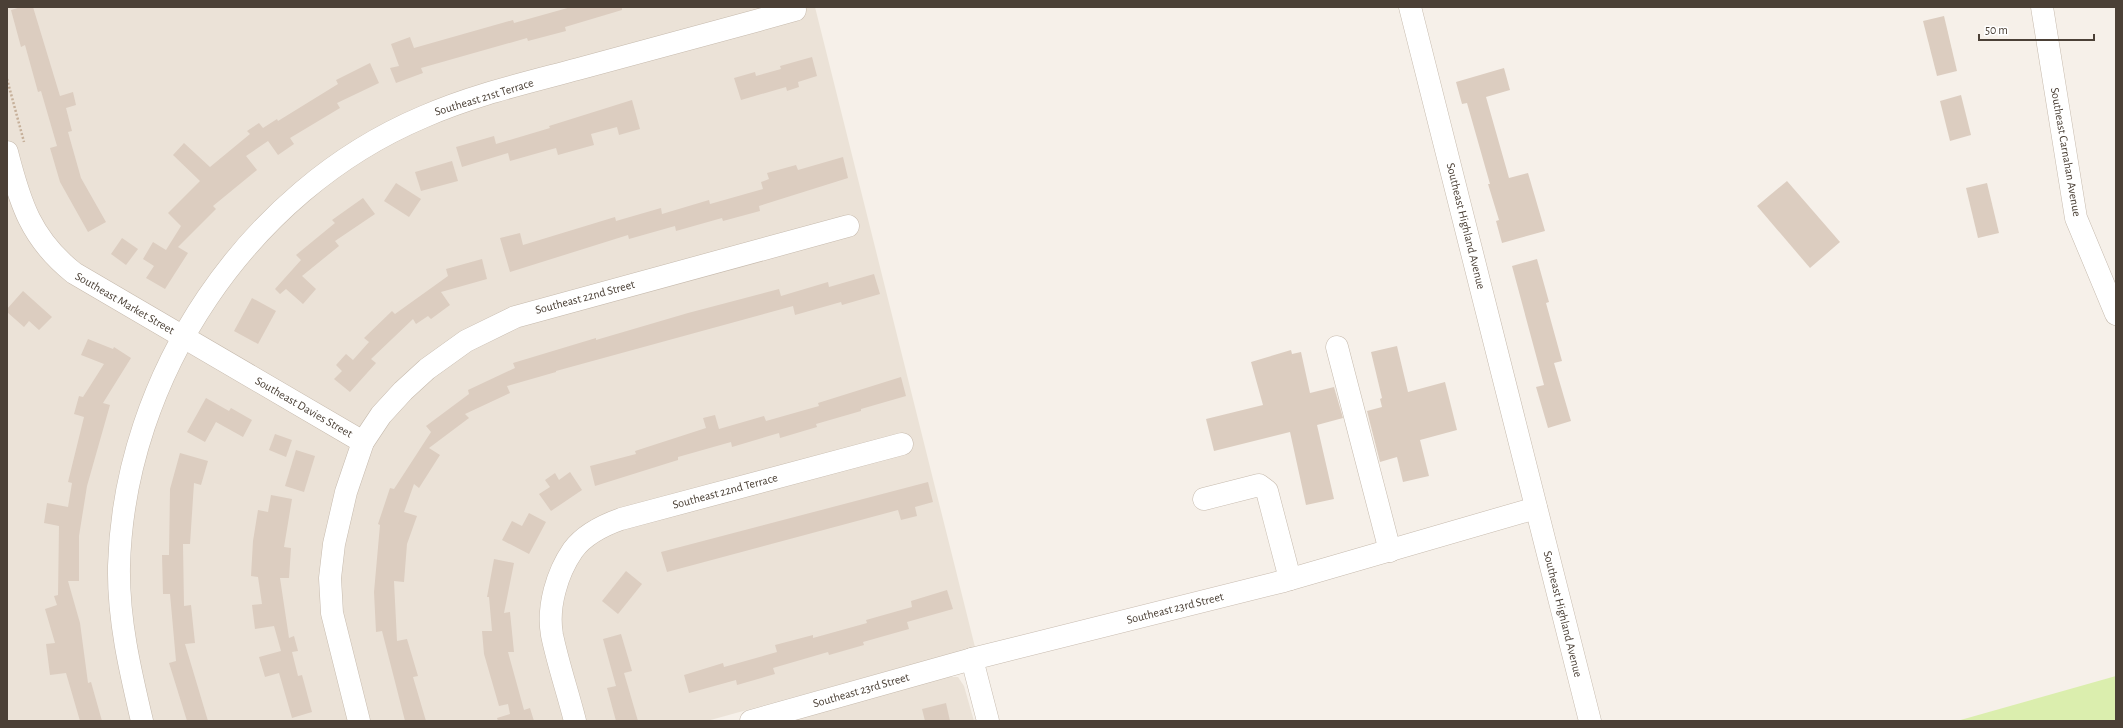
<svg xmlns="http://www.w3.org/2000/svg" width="2123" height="728" font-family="'Alegreya Sans',sans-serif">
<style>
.residential{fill:#ebe2d7}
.green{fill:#dbeeae}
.building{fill:#dccdc0}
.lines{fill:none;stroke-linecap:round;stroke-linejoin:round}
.minor-casing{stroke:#c6baad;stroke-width:23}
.path{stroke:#c6b09a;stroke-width:2.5;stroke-dasharray:2 2;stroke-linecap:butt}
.minor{stroke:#fff;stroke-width:22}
.labels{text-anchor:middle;stroke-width:3.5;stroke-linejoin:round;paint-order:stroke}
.street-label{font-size:12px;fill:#4b4036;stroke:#fff}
</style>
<rect width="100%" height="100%" fill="#f6f0e9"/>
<g class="residential">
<path d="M 7,7 L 815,7 L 975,647 L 707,721 L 7,721 Z"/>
<path d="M 943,677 L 958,677 L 964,686 L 974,721 L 791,721 Z"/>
</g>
<path class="green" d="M 2116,676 L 2116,721 L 1957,721 Z"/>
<g class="building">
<path d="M 21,7 L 33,7 L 60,96 L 73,92 L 76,105 L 66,108 L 72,131 L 68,132 L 81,178 L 106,222 L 88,232 L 60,182 L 50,148 L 57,146 L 41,91 L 38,92 L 25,45 L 21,47 L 11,10 Z"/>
<path d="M 571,7 L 622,7 L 622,10 L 565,27 L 566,31 L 528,41 L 527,38 L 421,68 L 423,73 L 396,83 L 390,68 L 399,66 L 391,44 L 410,37 L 414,48 L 513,20 L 514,23 Z"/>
<path d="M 1944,16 L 1957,71 L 1937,76 L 1923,21 Z"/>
<path d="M 812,57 L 817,76 L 798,82 L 799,87 L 787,91 L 786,87 L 741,100 L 734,78 L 755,72 L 756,76 L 781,69 L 780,66 Z"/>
<path d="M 370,63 L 379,83 L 337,103 L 340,108 L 290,138 L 294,144 L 278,155 L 268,141 L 246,156 L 257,170 L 213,206 L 216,209 L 178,247 L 188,253 L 165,289 L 146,278 L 154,266 L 143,259 L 153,242 L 166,250 L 181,226 L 168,213 L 200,181 L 173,155 L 184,143 L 210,167 L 250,134 L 247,131 L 259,123 L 263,128 L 277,119 L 278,121 L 338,84 L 336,80 Z"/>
<path d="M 1504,68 L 1510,90 L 1486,97 L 1509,178 L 1528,173 L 1545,231 L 1502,243 L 1496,221 L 1499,220 L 1488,184 L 1490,184 L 1467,103 L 1462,104 L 1456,82 Z"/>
<path d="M 1961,95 L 1971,135 L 1950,141 L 1940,101 Z"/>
<path d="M 632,100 L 640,129 L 619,135 L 617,127 L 591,134 L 594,145 L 558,155 L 556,148 L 510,161 L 508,153 L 462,167 L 456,147 L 494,136 L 496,144 L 550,128 L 549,126 Z"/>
<path d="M 843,157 L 848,178 L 759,206 L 760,211 L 723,221 L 722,218 L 676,231 L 675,226 L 629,239 L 628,235 L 510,272 L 500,238 L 520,233 L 523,245 L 615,217 L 616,221 L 661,208 L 662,214 L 709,200 L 710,204 L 763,189 L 761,182 L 769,179 L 767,173 L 796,165 L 798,170 Z"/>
<path d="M 452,161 L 458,181 L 421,191 L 415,172 Z"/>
<path d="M 1787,181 L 1840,242 L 1810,268 L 1757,206 Z"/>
<path d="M 396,183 L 421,199 L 409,217 L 384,201 Z"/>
<path d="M 1987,183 L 1999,233 L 1978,238 L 1966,188 Z"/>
<path d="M 363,198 L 375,214 L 335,241 L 339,246 L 302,276 L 316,289 L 303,304 L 286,289 L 280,294 L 275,289 L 301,260 L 296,255 L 335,223 L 332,220 Z"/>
<path d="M 122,238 L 138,249 L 126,265 L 111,254 Z"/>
<path d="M 482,259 L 487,279 L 441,292 L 450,305 L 431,319 L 428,316 L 416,324 L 413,319 L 371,359 L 376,363 L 350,392 L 334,379 L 342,371 L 336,365 L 346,354 L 353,360 L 369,342 L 364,338 L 392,311 L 395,314 L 448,276 L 446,269 Z"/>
<path d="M 1537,259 L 1549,302 L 1546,303 L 1562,361 L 1554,363 L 1571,421 L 1548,428 L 1536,387 L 1544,385 L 1512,266 Z"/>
<path d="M 874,274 L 880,294 L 842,305 L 841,302 L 795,315 L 793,306 L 556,371 L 556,372 L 507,386 L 510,393 L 465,414 L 469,418 L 429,448 L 440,455 L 419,488 L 414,484 L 404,512 L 417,516 L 407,544 L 404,582 L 394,581 L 397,641 L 407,639 L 418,676 L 413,677 L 426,721 L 405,721 L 382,631 L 376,632 L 374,592 L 380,525 L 378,524 L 390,488 L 394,489 L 431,432 L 426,426 L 469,394 L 468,390 L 515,368 L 513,363 L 596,338 L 596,340 L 688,313 L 779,289 L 781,296 L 828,282 L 829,287 Z"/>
<path d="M 23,291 L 52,317 L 39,330 L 29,321 L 24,327 L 7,312 L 7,309 Z"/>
<path d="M 252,298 L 276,311 L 258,344 L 234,331 Z"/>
<path d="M 88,339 L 113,349 L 114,347 L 131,358 L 103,403 L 110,405 L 87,486 L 79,536 L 79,581 L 68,581 L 80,623 L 88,683 L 91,682 L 102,721 L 80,721 L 66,673 L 50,675 L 46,644 L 55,643 L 45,609 L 57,605 L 54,596 L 58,595 L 59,526 L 44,523 L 47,503 L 68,507 L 72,483 L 68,482 L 84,417 L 74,414 L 79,396 L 83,397 L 104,364 L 81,355 Z"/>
<path d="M 1397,346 L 1408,392 L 1445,382 L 1457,430 L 1420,440 L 1429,476 L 1403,482 L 1397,457 L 1380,462 L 1367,411 L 1382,407 L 1380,399 L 1382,398 L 1371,352 Z"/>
<path d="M 1291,350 L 1292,354 L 1301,352 L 1310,393 L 1334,387 L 1343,418 L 1317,425 L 1334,499 L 1306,505 L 1290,432 L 1214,451 L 1206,419 L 1263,405 L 1251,362 Z"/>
<path d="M 901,377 L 906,396 L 861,409 L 861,411 L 816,424 L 817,427 L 780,438 L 779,433 L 732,447 L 731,442 L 678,457 L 678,460 L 595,486 L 590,466 L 636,454 L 635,451 L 706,428 L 703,418 L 715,415 L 719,429 L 764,416 L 766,421 L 819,406 L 818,403 Z"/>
<path d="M 206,398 L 229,411 L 231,408 L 252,420 L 243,437 L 216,422 L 205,442 L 187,432 Z"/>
<path d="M 275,434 L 292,440 L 286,457 L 269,450 Z"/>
<path d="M 296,450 L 315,456 L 304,492 L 285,486 Z"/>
<path d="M 180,453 L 208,461 L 201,485 L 194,483 L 190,544 L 183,544 L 184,606 L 191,605 L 195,643 L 185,644 L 208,721 L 187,721 L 169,663 L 176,661 L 170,594 L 163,594 L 162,555 L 169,555 L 170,489 Z"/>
<path d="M 570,472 L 582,490 L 551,511 L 539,494 L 550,487 L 545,480 L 555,473 L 559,480 Z"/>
<path d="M 928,482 L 933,502 L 915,507 L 917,516 L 901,520 L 898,510 L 667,572 L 661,552 Z"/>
<path d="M 271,495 L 292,499 L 284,547 L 291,548 L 289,578 L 280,578 L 289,638 L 294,636 L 298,651 L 292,652 L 298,676 L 302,675 L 312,712 L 292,718 L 279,673 L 265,677 L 259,657 L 281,651 L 274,626 L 255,629 L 252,605 L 262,604 L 258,577 L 251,576 L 253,541 L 258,510 L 268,512 Z"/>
<path d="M 529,513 L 546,522 L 529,554 L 502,540 L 512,521 L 522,526 Z"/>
<path d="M 494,559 L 514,563 L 504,613 L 510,612 L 514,652 L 508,652 L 524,710 L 530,708 L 534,721 L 498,721 L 497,718 L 510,714 L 508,704 L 499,706 L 484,654 L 482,631 L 492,631 L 489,597 L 487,597 Z"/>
<path d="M 626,571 L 642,584 L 618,614 L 602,601 Z"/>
<path d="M 947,590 L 953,609 L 907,622 L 909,629 L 863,642 L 864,645 L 829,655 L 828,652 L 773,668 L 775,674 L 737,685 L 736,680 L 689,693 L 684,675 L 723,663 L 724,667 L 777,652 L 775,645 L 813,635 L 813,638 L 867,623 L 866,620 L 912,607 L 911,601 Z"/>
<path d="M 621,634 L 632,671 L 624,673 L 638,721 L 616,721 L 607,688 L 616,686 L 603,639 Z"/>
<path d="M 946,703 L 950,721 L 925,721 L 922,709 Z"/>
</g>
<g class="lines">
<defs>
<g id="minor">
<path d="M 1410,7 L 1590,721"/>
<path d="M 2042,7 L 2076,218 L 2116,314"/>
<path d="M 7,152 C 20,203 31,239 74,273 L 363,442"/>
<path d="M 1337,347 L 1390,551"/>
<path d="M 1204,499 L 1259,485 L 1267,491 L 1290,579"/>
<path d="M 972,659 L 988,721"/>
<path d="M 142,721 C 130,670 118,619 119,566 C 124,376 248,191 423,117 C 473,95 526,83 578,69 C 651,49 723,30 795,10"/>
<path d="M 359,721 L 332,613 L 330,578 L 334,544 L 346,492 L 363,442 L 381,415 L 403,391 L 427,369 L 466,341 L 515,317 L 848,226"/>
<path d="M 575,721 C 568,693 558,664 552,635 C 547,607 557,573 573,550 C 584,535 604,525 621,519 L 902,444"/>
<path d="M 751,721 L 972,659 L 1284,581 L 1536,508"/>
</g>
</defs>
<use href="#minor" class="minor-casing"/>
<path class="path" d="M 7,79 L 24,142"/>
<use href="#minor" class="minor"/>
</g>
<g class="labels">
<g class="street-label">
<text transform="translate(484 97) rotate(-17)" y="4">Southeast 21st Terrace</text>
<text transform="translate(2066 152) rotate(80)" y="4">Southeast Carnahan Avenue</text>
<text transform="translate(1466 226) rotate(76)" y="4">Southeast Highland Avenue</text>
<text transform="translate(585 297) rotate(-15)" y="4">Southeast 22nd Street</text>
<text transform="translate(125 303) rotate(30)" y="4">Southeast Market Street</text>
<text transform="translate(304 407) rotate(30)" y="4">Southeast Davies Street</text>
<text transform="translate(725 491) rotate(-15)" y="4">Southeast 22nd Terrace</text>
<text transform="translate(1175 608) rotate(-14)" y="4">Southeast 23rd Street</text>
<text transform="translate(1563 614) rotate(76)" y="4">Southeast Highland Avenue</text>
<text transform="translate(861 690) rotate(-16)" y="4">Southeast 23rd Street</text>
</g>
</g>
<rect width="2123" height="728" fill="none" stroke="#4b4036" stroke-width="16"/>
<path d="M1979 34v6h115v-6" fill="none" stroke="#4b4036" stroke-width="2"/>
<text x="1985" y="34" font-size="12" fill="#4b4036" stroke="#ffffff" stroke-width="3" paint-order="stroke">50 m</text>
</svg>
